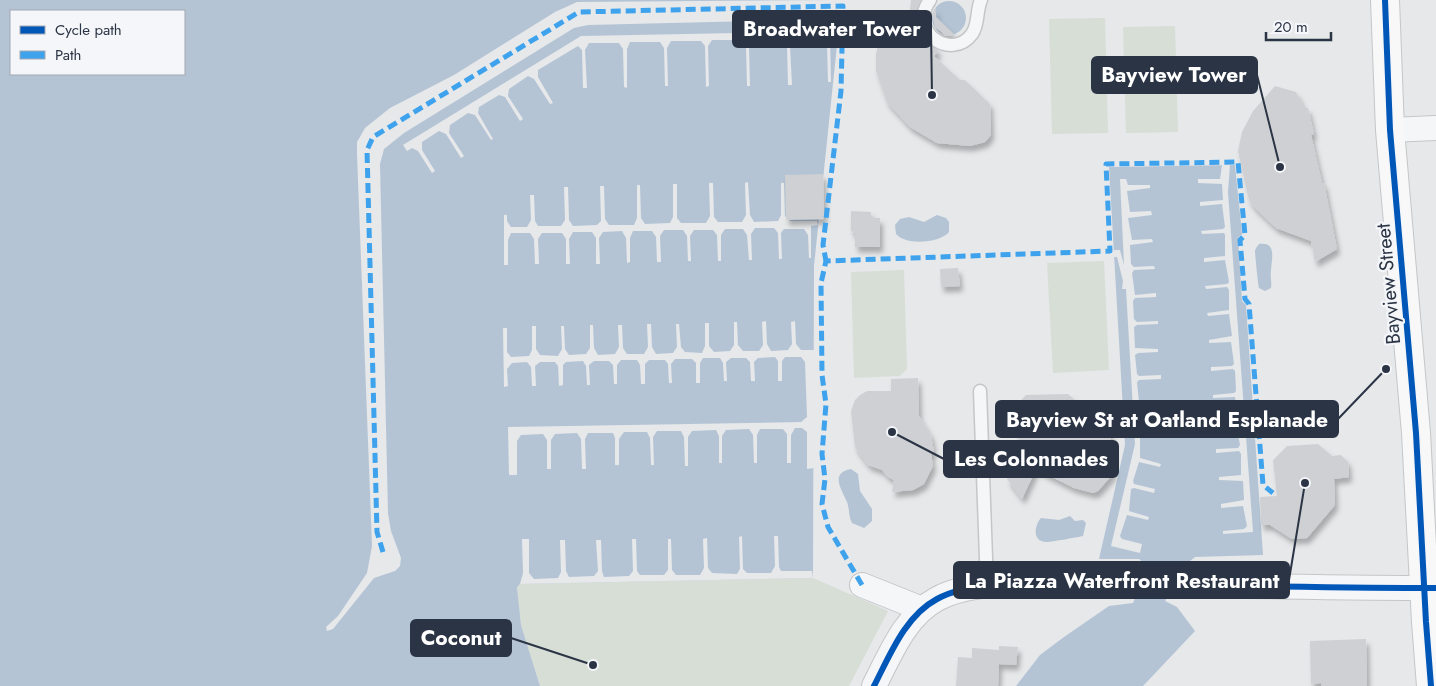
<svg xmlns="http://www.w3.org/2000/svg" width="1436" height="686" font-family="Jost,sans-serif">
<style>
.green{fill:#d6ded6}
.water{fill:#b4c4d5;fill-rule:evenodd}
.pier{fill:#e6e8ea}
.building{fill:#ced0d3;filter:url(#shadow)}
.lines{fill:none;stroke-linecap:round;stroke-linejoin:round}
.lane-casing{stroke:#c4c6c8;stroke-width:15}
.street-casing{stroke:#c4c6c8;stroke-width:26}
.secondary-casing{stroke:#c4c6c8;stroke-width:30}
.lane{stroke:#f5f6f7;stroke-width:12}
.street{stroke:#f5f6f7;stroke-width:24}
.secondary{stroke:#f8f8f8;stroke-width:28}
.quiet{stroke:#3ea3ec;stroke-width:5;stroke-dasharray:10 5;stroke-linecap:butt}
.cycleway-casing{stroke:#f4f6f9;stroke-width:9}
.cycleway{stroke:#0057b8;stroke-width:6}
.labels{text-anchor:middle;stroke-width:4.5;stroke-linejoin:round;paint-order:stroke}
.street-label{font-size:20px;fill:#2b3445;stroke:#f4f6f9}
.leader{fill:none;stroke:#2b3445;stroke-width:2}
.callout-dot{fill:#2b3445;stroke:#f4f6f9;stroke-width:2}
.callout{fill:#2b3445;stroke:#2b3445;stroke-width:2}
.callout-label{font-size:21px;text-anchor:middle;font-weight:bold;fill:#fff}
</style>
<defs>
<filter id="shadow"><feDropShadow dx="3" dy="5.5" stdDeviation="2.5" flood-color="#0004"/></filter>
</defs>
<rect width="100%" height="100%" fill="#e6e8ea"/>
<g class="green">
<path d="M 1105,18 L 1108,133 L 1052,134 L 1049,19 Z"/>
<path d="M 1175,26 L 1178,132 L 1126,133 L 1123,27 Z"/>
<path d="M 1104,261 L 1109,370 L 1053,373 L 1047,263 Z"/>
<path d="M 904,270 L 907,369 L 900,376 L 854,378 L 851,272 Z"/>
<path d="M 813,578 L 888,611 L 849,686 L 540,686 L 521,625 L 517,586 L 520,584 Z"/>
</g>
<g class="water">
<path d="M 0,0 L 835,0 L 837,45 L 814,266 L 813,578 L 520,584 L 517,587 L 521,625 L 540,686 L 0,686 ZM 11,11 L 184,11 L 184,74 L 11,74 Z"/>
<circle cx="949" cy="18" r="17"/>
<path d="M 1235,165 L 1242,234 L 1238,238 L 1242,301 L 1246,305 L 1263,555 L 1195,557 L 1184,566 L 1165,601 L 1177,607 L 1195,631 L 1143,686 L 1016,686 L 1040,655 L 1064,637 L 1109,606 L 1133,603 L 1148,566 L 1139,559 L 1099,559 L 1125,445 L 1109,167 Z"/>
<path d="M 937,215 L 946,218 L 949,222 L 949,232 C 940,243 906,246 896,234 L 895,225 L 900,219 L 909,217 L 924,222 Z"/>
<path d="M 1259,244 C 1278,241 1271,261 1271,271 C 1270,277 1272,282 1271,288 L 1265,291 L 1259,288 C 1258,285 1255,254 1255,251 C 1256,247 1257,247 1259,244 Z"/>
<path d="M 851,469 L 858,474 L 860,491 L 872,509 L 872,521 L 864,528 L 852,523 C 848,516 850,507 846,500 C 841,488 830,473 851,469 Z"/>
<path d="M 1070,516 L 1075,521 L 1083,520 L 1086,523 L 1083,536 C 1079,537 1051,542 1047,542 C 1032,542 1034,526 1041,518 L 1059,520 Z"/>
</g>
<g class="pier">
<path d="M 835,0 L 836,19 L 588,25 L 574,28 L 404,133 L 384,149 L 380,164 L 388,513 L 391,531 L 401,558 L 400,566 L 395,571 L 374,578 L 333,629 L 327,631 L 326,627 L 338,616 L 367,573 L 372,546 L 357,154 L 357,142 L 365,128 L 390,108 L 454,75 L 555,12 L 577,2 Z"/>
<path d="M 837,31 L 837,35 L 830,35 L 831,82 L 828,82 L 827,44 L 823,38 L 794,39 L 790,46 L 792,85 L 788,85 L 787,46 L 783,39 L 753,40 L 749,46 L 750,86 L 747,86 L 746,46 L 742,40 L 712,40 L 708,46 L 709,86 L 706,87 L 705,46 L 701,41 L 671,41 L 667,48 L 668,86 L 665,86 L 664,48 L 660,42 L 630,42 L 627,49 L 627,88 L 624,87 L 623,49 L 619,43 L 589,43 L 585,50 L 587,88 L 583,88 L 582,50 L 578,46 L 538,70 L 538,77 L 553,103 L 550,104 L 534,79 L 528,76 L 509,89 L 508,96 L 523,119 L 520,121 L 505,97 L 499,95 L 479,107 L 478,113 L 493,139 L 491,140 L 475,115 L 468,113 L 450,125 L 449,133 L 464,156 L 461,158 L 446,134 L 439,131 L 422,142 L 422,150 L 435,171 L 432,173 L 418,151 L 412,148 L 407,151 L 403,145 L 581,36 Z"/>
<path d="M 1222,165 L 1230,165 L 1228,192 L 1253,532 L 1223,534 L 1223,531 L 1244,529 L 1247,526 L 1243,506 L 1221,508 L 1221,504 L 1244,500 L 1243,481 L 1219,480 L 1219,477 L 1241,475 L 1241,454 L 1239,451 L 1216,453 L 1216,449 L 1238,448 L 1240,445 L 1236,424 L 1215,425 L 1214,422 L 1236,420 L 1238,418 L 1235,397 L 1213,398 L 1213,395 L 1234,393 L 1236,391 L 1235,371 L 1233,369 L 1211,371 L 1211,367 L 1232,366 L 1234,364 L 1231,342 L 1209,343 L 1209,340 L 1232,336 L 1229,314 L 1208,316 L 1207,313 L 1229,310 L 1229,290 L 1227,287 L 1206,289 L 1205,286 L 1227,284 L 1229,282 L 1225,260 L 1204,262 L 1204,258 L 1225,256 L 1225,235 L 1224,233 L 1202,234 L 1201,231 L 1223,229 L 1225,227 L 1222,204 L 1200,206 L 1200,202 L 1223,200 L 1222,184 L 1198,183 L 1198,179 L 1220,179 Z"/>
<path d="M 1120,179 L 1126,179 L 1128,185 L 1150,185 L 1150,188 L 1127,191 L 1130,212 L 1151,211 L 1152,215 L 1128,218 L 1132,240 L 1152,239 L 1153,242 L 1130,245 L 1131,264 L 1134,267 L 1154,266 L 1155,269 L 1134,270 L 1132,273 L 1135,295 L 1156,293 L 1156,297 L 1135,298 L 1133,301 L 1134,319 L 1137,322 L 1158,321 L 1158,324 L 1137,325 L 1134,327 L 1135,348 L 1158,349 L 1158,352 L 1138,353 L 1135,355 L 1137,374 L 1139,376 L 1161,375 L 1161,379 L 1139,380 L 1137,382 L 1139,402 L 1141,404 L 1160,403 L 1161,407 L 1141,407 L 1139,410 L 1140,429 L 1142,431 L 1163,430 L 1164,434 L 1143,434 L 1140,437 L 1140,458 L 1161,464 L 1160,467 L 1139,462 L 1133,481 L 1134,484 L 1155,489 L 1154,493 L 1134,488 L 1131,489 L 1129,511 L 1149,517 L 1148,520 L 1127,515 L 1120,536 L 1122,539 L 1142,544 L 1140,553 L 1111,546 L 1135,444 L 1126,289 L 1122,289 L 1123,281 L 1117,257 L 1114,257 L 1114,250 L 1120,250 L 1124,265 Z"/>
<path d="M 748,182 L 750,215 L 754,222 L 778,221 L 781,215 L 781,183 L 784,183 L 785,216 L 790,221 L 817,221 L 818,225 L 811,226 L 811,258 L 809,258 L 808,235 L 804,229 L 784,229 L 781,233 L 782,259 L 779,259 L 778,233 L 774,228 L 755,228 L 751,234 L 752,260 L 749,260 L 747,235 L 743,229 L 725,229 L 721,235 L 721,261 L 718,261 L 717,235 L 713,230 L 694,230 L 690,236 L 691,261 L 688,261 L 687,236 L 683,230 L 664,230 L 660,236 L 661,262 L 657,262 L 656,237 L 652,231 L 633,231 L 630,238 L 630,262 L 627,263 L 626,238 L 622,231 L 603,232 L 599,238 L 600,264 L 596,264 L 596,238 L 592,232 L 573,232 L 569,239 L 570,264 L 566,264 L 566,239 L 562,233 L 542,233 L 538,239 L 539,264 L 535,264 L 534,239 L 530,233 L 511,233 L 508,240 L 508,265 L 504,265 L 504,215 L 507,215 L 507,221 L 511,227 L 527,227 L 531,220 L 530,195 L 534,195 L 535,221 L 538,226 L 561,226 L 565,220 L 564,187 L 568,187 L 569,220 L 573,226 L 597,225 L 601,221 L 600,186 L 604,186 L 605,219 L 609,225 L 634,225 L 637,218 L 637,185 L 640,185 L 641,218 L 645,224 L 670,223 L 673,217 L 673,184 L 677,184 L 677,218 L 681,223 L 706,223 L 710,216 L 709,183 L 713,183 L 714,217 L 718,222 L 742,222 L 746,215 L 745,183 Z"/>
<path d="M 766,321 L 767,344 L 771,351 L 788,350 L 792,344 L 791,322 L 795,321 L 796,344 L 801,350 L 814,350 L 814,468 L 807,469 L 807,432 L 802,428 L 795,428 L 791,435 L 791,463 L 787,463 L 787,434 L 783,429 L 760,429 L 757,435 L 757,463 L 754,463 L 753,435 L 749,429 L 726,430 L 722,436 L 722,463 L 719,463 L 719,436 L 716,430 L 692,431 L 688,437 L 688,466 L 685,466 L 684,437 L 681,431 L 657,431 L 653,437 L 654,465 L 651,465 L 650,438 L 647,432 L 624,432 L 619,439 L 619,465 L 615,465 L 615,438 L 613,433 L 588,433 L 585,439 L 586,469 L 582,469 L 581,439 L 577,433 L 555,434 L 551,440 L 551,469 L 547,469 L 547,440 L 543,434 L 521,435 L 517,441 L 517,475 L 509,475 L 508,427 L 801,422 L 807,417 L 805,362 L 801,357 L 785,357 L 782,361 L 782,381 L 778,381 L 778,361 L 775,357 L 758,358 L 754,362 L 755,381 L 751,381 L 750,362 L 746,358 L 731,358 L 726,362 L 727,381 L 724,381 L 723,363 L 720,358 L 703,358 L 700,363 L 700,383 L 696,383 L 696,363 L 692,359 L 675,359 L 671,364 L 672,383 L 669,383 L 668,364 L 665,360 L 649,360 L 645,364 L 645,384 L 641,384 L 640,365 L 637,360 L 621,360 L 617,365 L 617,384 L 614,384 L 613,365 L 609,361 L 594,361 L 589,365 L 590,385 L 587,385 L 586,366 L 583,361 L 566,362 L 563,365 L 563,385 L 559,386 L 558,366 L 555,362 L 540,362 L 535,366 L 536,386 L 532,386 L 531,367 L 527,362 L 512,363 L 507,369 L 508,386 L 504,387 L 503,328 L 507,328 L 507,352 L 511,357 L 529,356 L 532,350 L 532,326 L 536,326 L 536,349 L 540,355 L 558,356 L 562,349 L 561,326 L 564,326 L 565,349 L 569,355 L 586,354 L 590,348 L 590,325 L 593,325 L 594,348 L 598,355 L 615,354 L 619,347 L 618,325 L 622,325 L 623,348 L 627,354 L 644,354 L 648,347 L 647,324 L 651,324 L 652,347 L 656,354 L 673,353 L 677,347 L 676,324 L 679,324 L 681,347 L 685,352 L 702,353 L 705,346 L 705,323 L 709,323 L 709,346 L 714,352 L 730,351 L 734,345 L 734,322 L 737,322 L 738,345 L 743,351 L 759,351 L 763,345 L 762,322 Z"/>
<path d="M 742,536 L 743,569 L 747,573 L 771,573 L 775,566 L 774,536 L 778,536 L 779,567 L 781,571 L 812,571 L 813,578 L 520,584 L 523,573 L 522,539 L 529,539 L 529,573 L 534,579 L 558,578 L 561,572 L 560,540 L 565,540 L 566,571 L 569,577 L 594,576 L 598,571 L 596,540 L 601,540 L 602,571 L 604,577 L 629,576 L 633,571 L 632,539 L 636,539 L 637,571 L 640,575 L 664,575 L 668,570 L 668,539 L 671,539 L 672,570 L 676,575 L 700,575 L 704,568 L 703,539 L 707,538 L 708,568 L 712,573 L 737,574 L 740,569 L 739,537 Z"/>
</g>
<g class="building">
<path d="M 911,0 L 921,0 L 916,11 L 916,25 L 922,37 L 939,51 L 934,56 L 960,80 L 965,80 L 990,104 L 991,135 L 985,142 L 970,146 L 937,143 L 910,127 L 887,102 L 876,71 L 876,54 L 879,41 L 886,32 L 914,31 L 910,10 Z"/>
<path d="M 936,7 L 936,17 L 955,35 L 953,36 L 946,36 L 935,27 L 932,14 Z"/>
<path d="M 1275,86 L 1296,92 L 1304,108 L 1308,108 L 1314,134 L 1311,135 L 1322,183 L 1324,183 L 1337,249 L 1315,262 L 1311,241 L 1276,228 L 1254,207 L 1249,200 L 1238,151 L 1242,132 L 1253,111 Z"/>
<path d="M 823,174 L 824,219 L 786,220 L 785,175 Z"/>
<path d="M 851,211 L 871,212 L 871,218 L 880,218 L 880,247 L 855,247 L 855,233 L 851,231 Z"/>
<path d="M 958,268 L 960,286 L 941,287 L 940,269 Z"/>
<path d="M 918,378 L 919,416 L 931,435 L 934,452 L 931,454 L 933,466 L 924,484 L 913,490 L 892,492 L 894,480 L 887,476 L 882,470 L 868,465 L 855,447 L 851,411 L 855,400 L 860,395 L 867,391 L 891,391 L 891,379 Z"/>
<path d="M 1068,394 L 1110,431 L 1113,474 L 1098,491 L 1093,493 L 1074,488 L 1036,469 L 1022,499 L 1007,479 L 1029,456 L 1009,417 L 1011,411 L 1026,395 Z"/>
<path d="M 1318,444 L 1332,456 L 1341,455 L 1348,462 L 1349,477 L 1334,479 L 1335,505 L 1307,538 L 1292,539 L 1270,525 L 1261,525 L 1260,497 L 1277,496 L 1273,460 L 1287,446 Z"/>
<path d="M 1366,639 L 1367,686 L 1321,686 L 1321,683 L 1311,684 L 1310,641 Z"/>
<path d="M 999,646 L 1018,647 L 1016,665 L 999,664 L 998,686 L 956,686 L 958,657 L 972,658 L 972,648 L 999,650 Z"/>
</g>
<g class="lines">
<defs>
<g id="lane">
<path d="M 930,0 C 907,31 951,62 972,34 C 979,24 976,11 981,0"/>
<path d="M 980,391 L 987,586"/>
</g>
<g id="street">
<path d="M 1390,130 L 1436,128"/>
<path d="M 862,585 L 922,609"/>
<path d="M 874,686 C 890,655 905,616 937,599 C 975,578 1036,585 1079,585 C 1198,584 1317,588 1436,588"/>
</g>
<path id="secondary" d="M 1385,0 L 1390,130 L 1416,433 L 1426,622 L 1431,686"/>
</defs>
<use href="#lane" class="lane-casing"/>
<use href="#street" class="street-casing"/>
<use href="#secondary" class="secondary-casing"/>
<use href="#lane" class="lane"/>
<use href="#street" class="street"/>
<use href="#secondary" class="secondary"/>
<g class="quiet">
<path d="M 383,552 L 377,532 L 367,150 L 373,137 L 579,12 L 843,6 L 841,91 L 823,245 L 826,261"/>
<path d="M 862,585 L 828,527 L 822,504 L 825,479 L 822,454 L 826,404 L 822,375 L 821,283 L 826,261 L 1110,251 L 1106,164 L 1238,162 L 1245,235 L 1240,240 L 1245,299 L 1249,304 L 1263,485 L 1273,493"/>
</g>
<defs>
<g id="cycleway">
<path d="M 1385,0 L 1390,130 L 1416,433 L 1426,622 L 1431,686"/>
<path d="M 874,686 C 890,655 905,616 937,599 C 975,578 1036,585 1079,585 C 1198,584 1317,588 1436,588"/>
</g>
</defs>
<use href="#cycleway" class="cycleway-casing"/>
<use href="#cycleway" class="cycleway"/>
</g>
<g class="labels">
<g class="street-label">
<text transform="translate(1388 284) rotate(-95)" y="7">Bayview Street</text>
</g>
</g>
<path class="leader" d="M932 95L931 29M1280 167L1257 75M1386 369L1338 419M892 432L944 459M1305 483L1289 580M593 665L511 638"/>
<g class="callout-dot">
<circle cx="932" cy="95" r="5"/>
<circle cx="1280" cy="167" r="5"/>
<circle cx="1386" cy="369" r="5"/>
<circle cx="892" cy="432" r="5"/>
<circle cx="1305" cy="483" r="5"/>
<circle cx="593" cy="665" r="5"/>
</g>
<g class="callout">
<rect x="733" y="11" width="198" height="36" rx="5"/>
<rect x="1092" y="57" width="165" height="36" rx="5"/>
<rect x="996" y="401" width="342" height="36" rx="5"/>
<rect x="944" y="441" width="174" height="36" rx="5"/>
<rect x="954" y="562" width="335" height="36" rx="5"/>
<rect x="411" y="620" width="100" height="36" rx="5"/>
</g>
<g class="callout-label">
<text x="832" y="36">Broadwater Tower</text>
<text x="1174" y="82">Bayview Tower</text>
<text x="1167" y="427">Bayview St at Oatland Esplanade</text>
<text x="1031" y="466">Les Colonnades</text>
<text x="1122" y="588">La Piazza Waterfront Restaurant</text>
<text x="461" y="645">Coconut</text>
</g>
<rect x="10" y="10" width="175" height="65" fill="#f4f6f9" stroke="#a4a8b1"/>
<rect x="20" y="26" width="25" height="8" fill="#0057b8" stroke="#a4a8b1"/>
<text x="55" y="35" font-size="15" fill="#2b3445">Cycle path</text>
<rect x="20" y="51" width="25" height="8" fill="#3ea3ec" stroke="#a4a8b1"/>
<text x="55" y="60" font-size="15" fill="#2b3445">Path</text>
<path d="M1266 32v8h65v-8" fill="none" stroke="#2b3445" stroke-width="2.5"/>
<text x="1274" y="32" font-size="15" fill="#2b3445" stroke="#f4f6f9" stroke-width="4" paint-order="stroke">20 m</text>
</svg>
